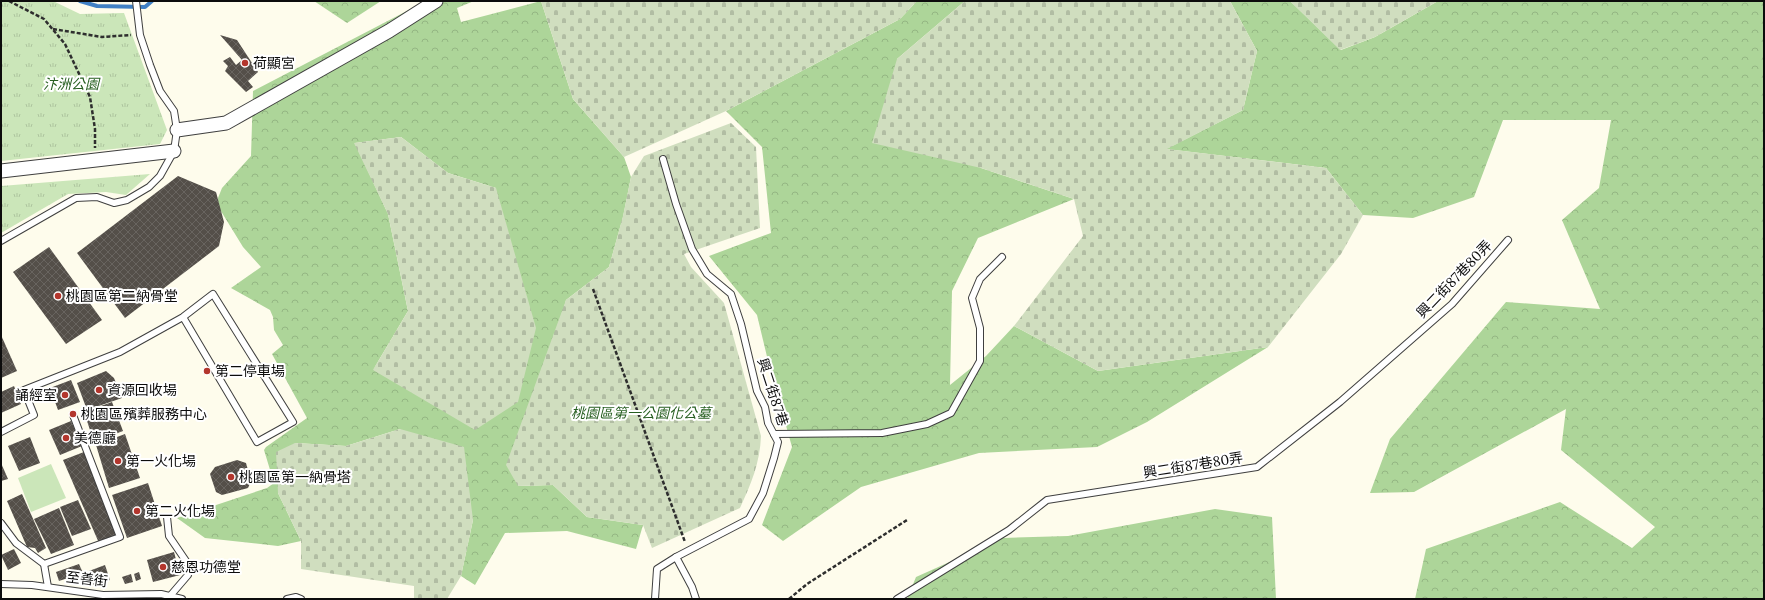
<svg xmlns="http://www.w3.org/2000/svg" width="1765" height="600" font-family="Lora,'Noto Sans TC',serif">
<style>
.grass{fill:#cbe6b9}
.forest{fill:url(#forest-crowns);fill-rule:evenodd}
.cemetery{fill:url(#cemetery-stones)}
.park{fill:url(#park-tufts)}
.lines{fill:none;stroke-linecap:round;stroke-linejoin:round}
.stream{stroke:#4080c4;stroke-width:4}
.building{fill:url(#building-cross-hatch)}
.lane-casing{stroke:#3f3f3f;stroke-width:8}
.street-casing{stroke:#3f3f3f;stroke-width:15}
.path{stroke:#2e2e2e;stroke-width:2.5;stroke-dasharray:4 2;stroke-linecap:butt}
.lane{stroke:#fff;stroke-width:6}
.street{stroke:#fff;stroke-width:13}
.poi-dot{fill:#b3362d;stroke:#fff;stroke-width:1.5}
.labels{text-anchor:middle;stroke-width:4;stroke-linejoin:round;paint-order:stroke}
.poi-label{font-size:14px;fill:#0c0c0c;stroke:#fff;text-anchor:start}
.park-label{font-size:14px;font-style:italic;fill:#275f21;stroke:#fff}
.street-label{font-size:14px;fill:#0c0c0c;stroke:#fff}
</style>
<defs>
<pattern id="forest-crowns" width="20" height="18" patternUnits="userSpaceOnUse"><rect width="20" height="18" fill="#add599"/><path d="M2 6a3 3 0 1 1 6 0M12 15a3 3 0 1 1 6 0" fill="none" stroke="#94b683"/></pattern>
<pattern id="cemetery-stones" width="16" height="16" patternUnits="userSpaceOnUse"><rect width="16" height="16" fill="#d0debf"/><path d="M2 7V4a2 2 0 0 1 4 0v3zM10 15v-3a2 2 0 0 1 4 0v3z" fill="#b1bda3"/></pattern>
<pattern id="park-tufts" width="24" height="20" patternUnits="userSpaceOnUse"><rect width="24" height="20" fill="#cbe6b9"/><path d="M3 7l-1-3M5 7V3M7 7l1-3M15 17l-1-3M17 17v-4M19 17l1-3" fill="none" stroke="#adc49e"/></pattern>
<pattern id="building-cross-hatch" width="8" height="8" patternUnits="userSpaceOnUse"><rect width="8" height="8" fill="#544f49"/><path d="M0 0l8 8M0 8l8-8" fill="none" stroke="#68645f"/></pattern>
</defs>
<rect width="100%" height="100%" fill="#fefcec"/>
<path class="grass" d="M 51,464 L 66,498 L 31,512 L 18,478 Z"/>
<g class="forest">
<path d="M 314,1 L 381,1 L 347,23 Z"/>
<path d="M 426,1 L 474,1 L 457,8 L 461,22 L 541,1 L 573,99 L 624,157 L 631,177 L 623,217 L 609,267 L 566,300 L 518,486 L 553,485 L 587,517 L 643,525 L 636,549 L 567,531 L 505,533 L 475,585 L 461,576 L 473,520 L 400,429 L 346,446 L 295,443 L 278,493 L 301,541 L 278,546 L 205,538 L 177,518 L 267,488 L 274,483 L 264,450 L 266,447 L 307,418 L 272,354 L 283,345 L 274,330 L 273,317 L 270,310 L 231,288 L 261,267 L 243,247 L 216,203 L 222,188 L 251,156 L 253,91 ZM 401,137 L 448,173 L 496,188 L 373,370 L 408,311 L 388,214 L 355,143 Z"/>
<path d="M 917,1 L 965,1 L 897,59 L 981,168 L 1074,199 L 978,238 L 952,291 L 950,385 L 986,356 L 1014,326 L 1098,371 L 1268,347 L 1147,422 L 1097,447 L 979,453 L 861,487 L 783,541 L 762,525 L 792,447 L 769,365 L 757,315 L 709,256 L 771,233 L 762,147 L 726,111 L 900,19 Z"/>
<path d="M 1230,1 L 1290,1 L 1341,50 L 1375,37 L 1438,1 L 1764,1 L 1764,599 L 1415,599 L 1426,549 L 1560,502 L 1632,548 L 1655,527 L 1561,450 L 1566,409 L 1414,492 L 1370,493 L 1390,439 L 1506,302 L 1600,309 L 1562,220 L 1599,188 L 1611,120 L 1503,120 L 1474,197 L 1413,218 L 1363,215 L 1326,168 L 1166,149 L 1243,110 L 1257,51 Z"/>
<path d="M 1215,509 L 1272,517 L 1276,599 L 907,599 L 916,577 L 1003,538 L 1068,536 Z"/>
</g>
<g class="cemetery">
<path d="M 541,1 L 917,1 L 900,19 L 726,111 L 624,157 L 573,99 Z"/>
<path d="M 965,1 L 1230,1 L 1257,51 L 1243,110 L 1167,149 L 1326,168 L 1363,215 L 1341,254 L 1268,347 L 1098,371 L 1014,326 L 1083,236 L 1074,199 L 981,168 L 872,143 L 897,59 Z"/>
<path d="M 1290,1 L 1438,1 L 1375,37 L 1340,50 Z"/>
<path d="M 731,123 L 756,147 L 760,228 L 684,254 L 691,267 L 724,303 L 761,436 C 760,463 751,484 740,508 L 652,548 L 643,525 L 587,517 L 553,485 L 518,486 L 506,465 L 566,300 L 609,267 L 623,216 L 631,177 L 644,156 Z"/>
<path d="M 401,137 L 448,173 L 496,188 L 536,328 L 518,402 L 475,430 L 373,370 L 408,311 L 388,214 L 354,143 Z"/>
<path d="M 400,429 L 464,447 L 473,520 L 461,576 L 447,599 L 414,599 L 414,586 L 301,569 L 301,541 L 278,493 L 276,452 L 295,443 L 346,446 Z"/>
</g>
<g class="park">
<path d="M 1,1 L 53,1 L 80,14 L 124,13 L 167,130 L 160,144 L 1,161 Z"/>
<path d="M 150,174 L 126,195 L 106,192 L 68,194 L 1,233 L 1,186 Z"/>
</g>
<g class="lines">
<path class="stream" d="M 80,1 L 97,6 L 145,7 L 152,1"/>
</g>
<g class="building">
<path d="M 220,35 L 237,40 L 258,72 L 248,81 L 253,87 L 246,92 L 225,71 L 228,66 L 223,61 L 230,57 L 236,65 L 242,60 Z"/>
<path d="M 178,176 L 216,192 L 224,222 L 219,246 L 125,318 L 77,253 Z"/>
<path d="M 49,247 L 102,320 L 66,344 L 13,272 Z"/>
<path d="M 1,335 L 17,371 L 1,378 Z"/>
<path d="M 106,371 L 114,378 L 122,398 L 87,410 L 77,383 Z"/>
<path d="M 71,380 L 80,402 L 58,410 L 50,388 Z"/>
<path d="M 14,386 L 21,404 L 1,413 L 1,392 Z"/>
<path d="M 112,402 L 123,431 L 94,442 L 84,412 Z"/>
<path d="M 71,421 L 82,446 L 60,455 L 49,430 Z"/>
<path d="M 125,434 L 140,478 L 109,488 L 96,445 Z"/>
<path d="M 30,437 L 40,463 L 19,471 L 8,446 Z"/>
<path d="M 84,452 L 118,536 L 99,543 L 63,460 Z"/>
<path d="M 237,460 L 246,463 L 251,481 L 248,488 L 222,495 L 216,492 L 210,474 L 215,467 Z"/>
<path d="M 1,463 L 8,479 L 1,481 Z"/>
<path d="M 148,483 L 162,526 L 127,538 L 112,495 Z"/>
<path d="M 22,494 L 46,548 L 38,553 L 35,548 L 27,547 L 7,501 Z"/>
<path d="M 78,500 L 91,529 L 72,536 L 60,507 Z"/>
<path d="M 59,508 L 74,545 L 51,554 L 34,519 Z"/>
<path d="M 14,549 L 21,563 L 8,570 L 1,555 Z"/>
<path d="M 174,552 L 180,575 L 153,582 L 147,560 Z"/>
<path d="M 79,564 L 83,573 L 59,581 L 56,572 Z"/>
<path d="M 105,565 L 110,580 L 93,585 L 89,571 Z"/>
<path d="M 139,572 L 141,579 L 136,581 L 134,574 Z"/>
<path d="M 131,574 L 133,582 L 125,584 L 122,577 Z"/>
</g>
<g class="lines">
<defs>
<g id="lane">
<path d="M 663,159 L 676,204 L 692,249 L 707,274 L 731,294 L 741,324 L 757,391 L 765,407 L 768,423 L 778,442 L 774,458 L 763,493 L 749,519 L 676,557 L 692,587 L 696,599"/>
<path d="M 1,241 L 76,198 L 97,197 L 114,203 L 127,200 L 149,187 L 160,176 L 174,151 L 177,130 L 174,111 L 160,91 L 150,65 L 140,35 L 136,1"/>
<path d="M 1,432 L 34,415 L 24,390 L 120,352 L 183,317 L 213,294 L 293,422 L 257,442 L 183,317"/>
<path d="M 774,434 L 882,433 L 927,424 L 951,413 L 980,361 L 980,328 L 972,298 L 980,279 L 1002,257"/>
<path d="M 167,517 L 169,536 L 188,564 L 188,575 L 170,596 L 170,599"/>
<path d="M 1,523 L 16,543 L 44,564 L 120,537 L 73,415"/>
<path d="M 44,564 L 48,587"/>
<path d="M 1,584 L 32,585 L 103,595 L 161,594 L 182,599"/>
<path d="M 287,599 L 296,597 L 301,599"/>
<path d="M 655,599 L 657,569 L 676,557"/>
<path d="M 897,599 L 1009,530 L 1047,500 L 1257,467 L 1340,402 L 1452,304 L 1508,240"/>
</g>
<g id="street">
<path d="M 177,130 L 226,123 L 389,31 L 436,1"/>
<path d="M 1,171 L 174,151"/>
</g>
</defs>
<use href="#lane" class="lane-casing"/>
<use href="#street" class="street-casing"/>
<g class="path">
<path d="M 9,1 L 44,19 L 65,44 L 90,97 L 95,129 L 95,148"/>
<path d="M 53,29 L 102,37 L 131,35"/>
<path d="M 593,289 L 685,542"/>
<path d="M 789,599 L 807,584 L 907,520"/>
</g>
<use href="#lane" class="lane"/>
<use href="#street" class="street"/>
</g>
<g class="poi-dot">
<circle cx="245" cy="63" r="4"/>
<circle cx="58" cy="296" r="4"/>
<circle cx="207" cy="371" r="4"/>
<circle cx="99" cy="390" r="4"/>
<circle cx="65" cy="395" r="4"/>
<circle cx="73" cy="414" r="4"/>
<circle cx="66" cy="438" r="4"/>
<circle cx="118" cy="461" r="4"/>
<circle cx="231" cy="477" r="4"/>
<circle cx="137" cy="511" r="4"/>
<circle cx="163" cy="567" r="4"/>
</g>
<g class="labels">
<g class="poi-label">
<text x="253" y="68">荷顯宮</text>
<text x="66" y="301">桃園區第二納骨堂</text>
<text x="215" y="376">第二停車場</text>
<text x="107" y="395">資源回收場</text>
<text x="57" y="400" text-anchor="end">誦經室</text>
<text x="81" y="419">桃園區殯葬服務中心</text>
<text x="74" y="443">美德廳</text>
<text x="126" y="466">第一火化場</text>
<text x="239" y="482">桃園區第一納骨塔</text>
<text x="145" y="516">第二火化場</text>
<text x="171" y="572">慈恩功德堂</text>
</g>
<g class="park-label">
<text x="71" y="89">汴洲公園</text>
<text x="641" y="418">桃園區第一公園化公墓</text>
</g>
<g class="street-label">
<text transform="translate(1454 279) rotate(-46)" y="5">興二街87巷80弄</text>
<text transform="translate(773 392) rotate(72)" y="5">興二街87巷</text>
<text transform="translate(1193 465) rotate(-9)" y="5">興二街87巷80弄</text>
<text transform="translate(87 579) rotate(7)" y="5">至善街</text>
</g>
</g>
<rect width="1765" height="600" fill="none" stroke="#0c0c0c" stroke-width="4"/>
</svg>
